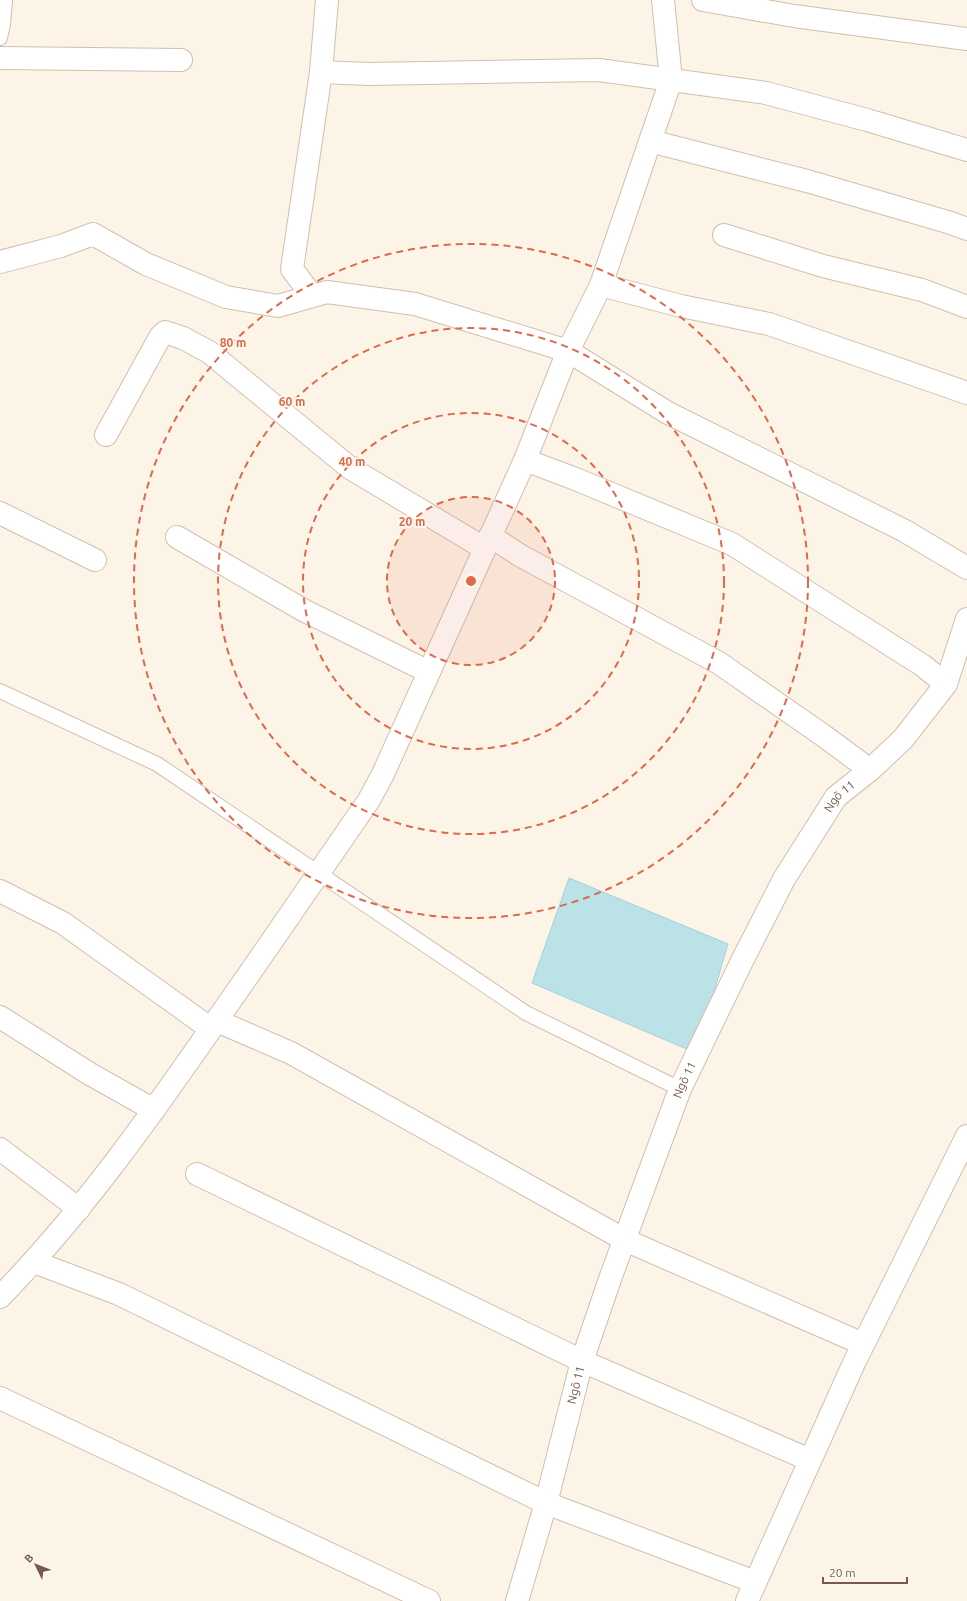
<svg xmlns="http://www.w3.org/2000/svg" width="967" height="1601" font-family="Ubuntu,sans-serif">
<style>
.water{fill:#bbe2e7;stroke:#a1d2da}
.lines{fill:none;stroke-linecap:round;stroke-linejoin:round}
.service-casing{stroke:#d2beaf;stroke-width:16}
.minor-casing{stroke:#d2beaf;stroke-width:24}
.service{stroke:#fff;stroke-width:14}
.minor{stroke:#fff;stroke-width:22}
.ring{fill:none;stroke:#de694b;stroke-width:2;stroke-dasharray:7 5}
.labels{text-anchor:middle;stroke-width:4;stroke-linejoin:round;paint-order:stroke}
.street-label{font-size:12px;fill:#785a4b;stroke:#fff8ef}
.centre{fill:#de694b;stroke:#fff8ef;stroke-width:2}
.ring-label{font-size:12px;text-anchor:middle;font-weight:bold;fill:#de694b;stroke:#fff8ef;stroke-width:4;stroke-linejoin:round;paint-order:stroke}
</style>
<rect width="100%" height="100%" fill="#fdf4e8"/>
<path class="water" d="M 569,878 L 728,944 L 696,1053 L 532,983 Z"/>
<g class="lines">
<defs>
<g id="service">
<path d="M 0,38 L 3,24 L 5,0"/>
<path d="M 0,691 L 157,764 L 526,1013 L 680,1089"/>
</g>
<g id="minor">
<path d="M 703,0 L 794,16 L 967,39"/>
<path d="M 0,58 L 181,60"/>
<path d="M 321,72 L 327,0"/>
<path d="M 650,141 L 807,181 L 951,223 L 967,229"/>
<path d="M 724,235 L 823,266 L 922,290 L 967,307"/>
<path d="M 0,262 L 61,246 L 93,234 L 146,264 L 226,297 L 278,306 L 327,292 L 415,304 L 568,351 L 668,413 L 905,531 L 967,568"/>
<path d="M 601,285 L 681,306 L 769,324 L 967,393"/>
<path d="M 312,296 L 292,269 L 321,72 L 368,74 L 599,70 L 766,93 L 867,120 L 967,150"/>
<path d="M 106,435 L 160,337 L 165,332 L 183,338 L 209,352 L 350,468 L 484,548"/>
<path d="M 525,460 L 573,478 L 732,544 L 922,665 L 946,684"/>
<path d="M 0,513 L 95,560"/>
<path d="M 490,536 L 521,556 L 719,663 L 824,736 L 870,770"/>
<path d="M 177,537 L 305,611 L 429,672"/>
<path d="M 0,891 L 63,923 L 211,1029"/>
<path d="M 0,1017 L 90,1074 L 154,1110"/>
<path d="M 217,1021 L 291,1053 L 625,1240 L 863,1344"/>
<path d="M 0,1149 L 79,1209"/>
<path d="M 197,1174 L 582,1361 L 810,1460"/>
<path d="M 34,1262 L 119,1294 L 546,1503 L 755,1582"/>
<path d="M 0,1297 C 82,1213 150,1117 217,1020 C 268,947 319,873 369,800 L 383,774 L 525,460 L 568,351 L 601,285 L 671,80 L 663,0"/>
<path d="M 0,1398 L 429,1601"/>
<path id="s1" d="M 517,1601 L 546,1503 L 582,1361 L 610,1279 L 680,1089 L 743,959 L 784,879 L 836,797 L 870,770 L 903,739 L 946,684 L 967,619"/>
<path d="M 747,1601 L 854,1363 L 967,1136"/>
</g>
</defs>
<use href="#service" class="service-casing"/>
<use href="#minor" class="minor-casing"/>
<use href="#service" class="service"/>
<use href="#minor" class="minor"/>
</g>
<circle cx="471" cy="581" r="84" fill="#de694b" fill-opacity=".12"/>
<g class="ring">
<circle cx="471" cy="581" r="84"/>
<circle cx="471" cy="581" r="168"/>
<circle cx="471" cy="581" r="253"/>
<circle cx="471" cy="581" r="337"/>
</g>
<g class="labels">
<g class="street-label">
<text dy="4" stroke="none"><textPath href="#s1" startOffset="872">Ngõ 11</textPath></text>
<text dy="4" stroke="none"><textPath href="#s1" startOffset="548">Ngõ 11</textPath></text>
<text dy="4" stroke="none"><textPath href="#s1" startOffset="224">Ngõ 11</textPath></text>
</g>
</g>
<circle cx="471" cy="581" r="6" class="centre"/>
<g class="ring-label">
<text x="233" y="347">80 m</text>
<text x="292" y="406">60 m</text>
<text x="352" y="466">40 m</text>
<text x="412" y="526">20 m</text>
</g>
<g transform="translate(36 1565) rotate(313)" stroke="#fff8ef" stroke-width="3" paint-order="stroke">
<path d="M0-3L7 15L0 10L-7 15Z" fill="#785a4b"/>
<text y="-6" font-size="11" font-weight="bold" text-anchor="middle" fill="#785a4b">B</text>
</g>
<path d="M823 1577v6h84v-6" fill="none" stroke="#785a4b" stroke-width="2"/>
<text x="829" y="1577" font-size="12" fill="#785a4b" stroke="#fff8ef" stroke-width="3" paint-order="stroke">20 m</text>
</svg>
